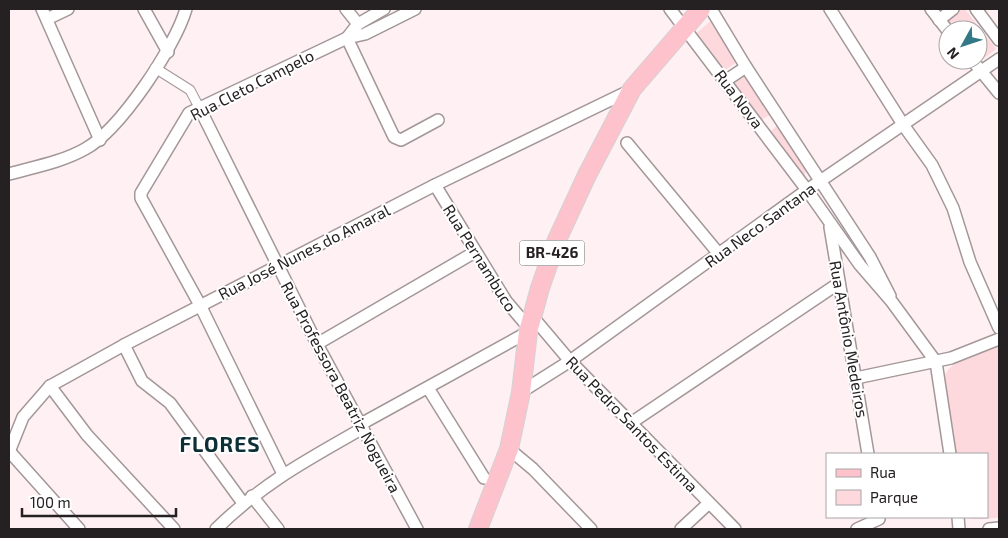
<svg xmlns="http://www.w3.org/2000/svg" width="1008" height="538" font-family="'Exo 2',sans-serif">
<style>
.green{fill:#fdd8dd}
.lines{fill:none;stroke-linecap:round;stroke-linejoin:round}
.pedestrian-casing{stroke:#a39798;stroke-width:11}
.minor-casing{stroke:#a39798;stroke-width:14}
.primary-casing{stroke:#d3d2d3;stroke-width:20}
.pedestrian{stroke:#fff;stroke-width:9}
.minor{stroke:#fff;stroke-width:11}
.primary{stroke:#fec2cc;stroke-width:18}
.labels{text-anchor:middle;stroke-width:4;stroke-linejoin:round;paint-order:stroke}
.shield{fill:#fff;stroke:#666364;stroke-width:1}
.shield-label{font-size:15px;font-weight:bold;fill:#252021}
.street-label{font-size:16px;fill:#252021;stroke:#fff}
.district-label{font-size:21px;font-weight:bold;letter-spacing:1px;fill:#0e2f36;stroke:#fff}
</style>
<rect width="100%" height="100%" fill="#fff1f3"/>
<g class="green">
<path d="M 960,9 L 965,9 L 996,49 L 981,61 L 978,58 L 978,30 L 956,30 L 947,19 Z"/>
<path d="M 712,20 L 738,61 L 724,71 L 695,34 Z"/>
<path d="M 747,75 L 771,114 L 760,121 L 734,83 Z"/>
<path d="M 779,124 L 808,168 L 804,176 L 770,132 Z"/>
<path d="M 999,346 L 999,518 L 973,519 L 965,517 L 987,517 L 987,454 L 954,454 L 945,375 C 954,357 981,353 999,346 Z"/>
</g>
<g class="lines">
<defs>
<path id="pedestrian" d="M 155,68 L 190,90 L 200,109"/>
<g id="minor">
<path d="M 42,9 L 100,140"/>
<path d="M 144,9 L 168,52"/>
<path d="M 346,9 L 358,24"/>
<path d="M 670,9 L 807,190 L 860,265 L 892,302 L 936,362 L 950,454"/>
<path d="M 711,9 L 746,67 L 870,257 L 890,296"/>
<path d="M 830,9 L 904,126 L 932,165 L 953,208 L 970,262 L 999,328"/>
<path d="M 931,9 L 948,31"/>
<path d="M 976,9 L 999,40"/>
<path d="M 47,19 L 68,9"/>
<path d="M 939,20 L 953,9"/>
<path d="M 347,38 L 394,137 L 401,140 L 438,120"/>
<path d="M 347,38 L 358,24 L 384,9"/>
<path d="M 972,60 L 999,93"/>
<path d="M 725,81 L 746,67"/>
<path d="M 200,109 L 317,344 L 417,529"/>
<path d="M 627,143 L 719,254"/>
<path d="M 9,174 C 34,167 62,162 85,149 C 120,130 175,47 186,9"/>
<path d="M 435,185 L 506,301 L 529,328"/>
<path d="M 830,227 L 868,454"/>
<path d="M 532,316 L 570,361 L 735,529"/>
<path d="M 317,344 L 475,252"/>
<path d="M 124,345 L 142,381 L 170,403 L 243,503"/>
<path d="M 856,378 L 951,358 L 999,339"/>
<path d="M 50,386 L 87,435 L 174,529"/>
<path d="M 428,388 L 484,478"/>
<path d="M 521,392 L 570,361 L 807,190 L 999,59"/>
<path d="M 631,423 L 839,283"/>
<path d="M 361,424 L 528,332"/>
<path d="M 509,449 L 533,469 L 591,529"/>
<path d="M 9,451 L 79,529"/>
<path d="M 9,452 L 23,417 L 50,386 L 124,345 L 435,185 L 631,90"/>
<path d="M 283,474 L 200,305 L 141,198 L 141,193 L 189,113 L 347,38 L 365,34 L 415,9"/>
<path d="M 252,496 L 278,529"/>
<path d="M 958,517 L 959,529"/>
<path d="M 216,529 C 263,483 307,460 363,428"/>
<path d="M 681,529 L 709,503"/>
<path d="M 857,529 L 879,519"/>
<path d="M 989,529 L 999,528"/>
</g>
<path id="primary" d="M 478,529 L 509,449 L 521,392 L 528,332 L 540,288 L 556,242 L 587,175 L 632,89 L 701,9"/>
</defs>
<use href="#pedestrian" class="pedestrian-casing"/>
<use href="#minor" class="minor-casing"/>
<use href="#primary" class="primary-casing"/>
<use href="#pedestrian" class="pedestrian"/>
<use href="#minor" class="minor"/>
<use href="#primary" class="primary"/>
</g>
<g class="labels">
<rect class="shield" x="519.5" y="240.5" width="65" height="25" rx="4"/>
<g class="shield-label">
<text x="552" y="258">BR-426</text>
</g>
<g class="street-label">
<text transform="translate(252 85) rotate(-27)" y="6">Rua Cleto Campelo</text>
<text transform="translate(739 99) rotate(53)" y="6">Rua Nova</text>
<text transform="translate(760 225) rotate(-36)" y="6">Rua Neco Santana</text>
<text transform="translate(304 252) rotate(-27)" y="6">Rua José Nunes do Amaral</text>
<text transform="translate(480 258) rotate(58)" y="6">Rua Pernambuco</text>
<text transform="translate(849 339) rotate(80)" y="6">Rua Antônio Medeiros</text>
<text transform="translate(341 387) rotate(62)" y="6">Rua Professora Beatriz Nogueira</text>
<text transform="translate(632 424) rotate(46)" y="6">Rua Pedro Santos Estima</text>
</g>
<g class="district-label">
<text x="220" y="452">FLORES</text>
</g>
</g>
<rect width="1008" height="538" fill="none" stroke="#252021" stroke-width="20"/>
<rect x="826" y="453" width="162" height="65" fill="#ffffff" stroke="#a8a6a6"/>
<rect x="836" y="469" width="25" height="8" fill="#fec2cc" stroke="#a8a6a6"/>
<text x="870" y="478" font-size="15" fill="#252021">Rua</text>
<rect x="836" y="490" width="25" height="15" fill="#fdd8dd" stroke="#a8a6a6"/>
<text x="870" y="503" font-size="15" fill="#252021">Parque</text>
<g transform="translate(963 45) rotate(230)"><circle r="24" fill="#ffffff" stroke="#a8a6a6"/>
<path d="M0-4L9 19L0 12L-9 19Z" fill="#337886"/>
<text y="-8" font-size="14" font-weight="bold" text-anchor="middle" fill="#252021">N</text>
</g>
<path d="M22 508v8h154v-8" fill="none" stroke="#252021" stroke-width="2.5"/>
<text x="30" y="508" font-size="15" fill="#252021" stroke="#ffffff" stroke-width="4" paint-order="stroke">100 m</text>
</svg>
